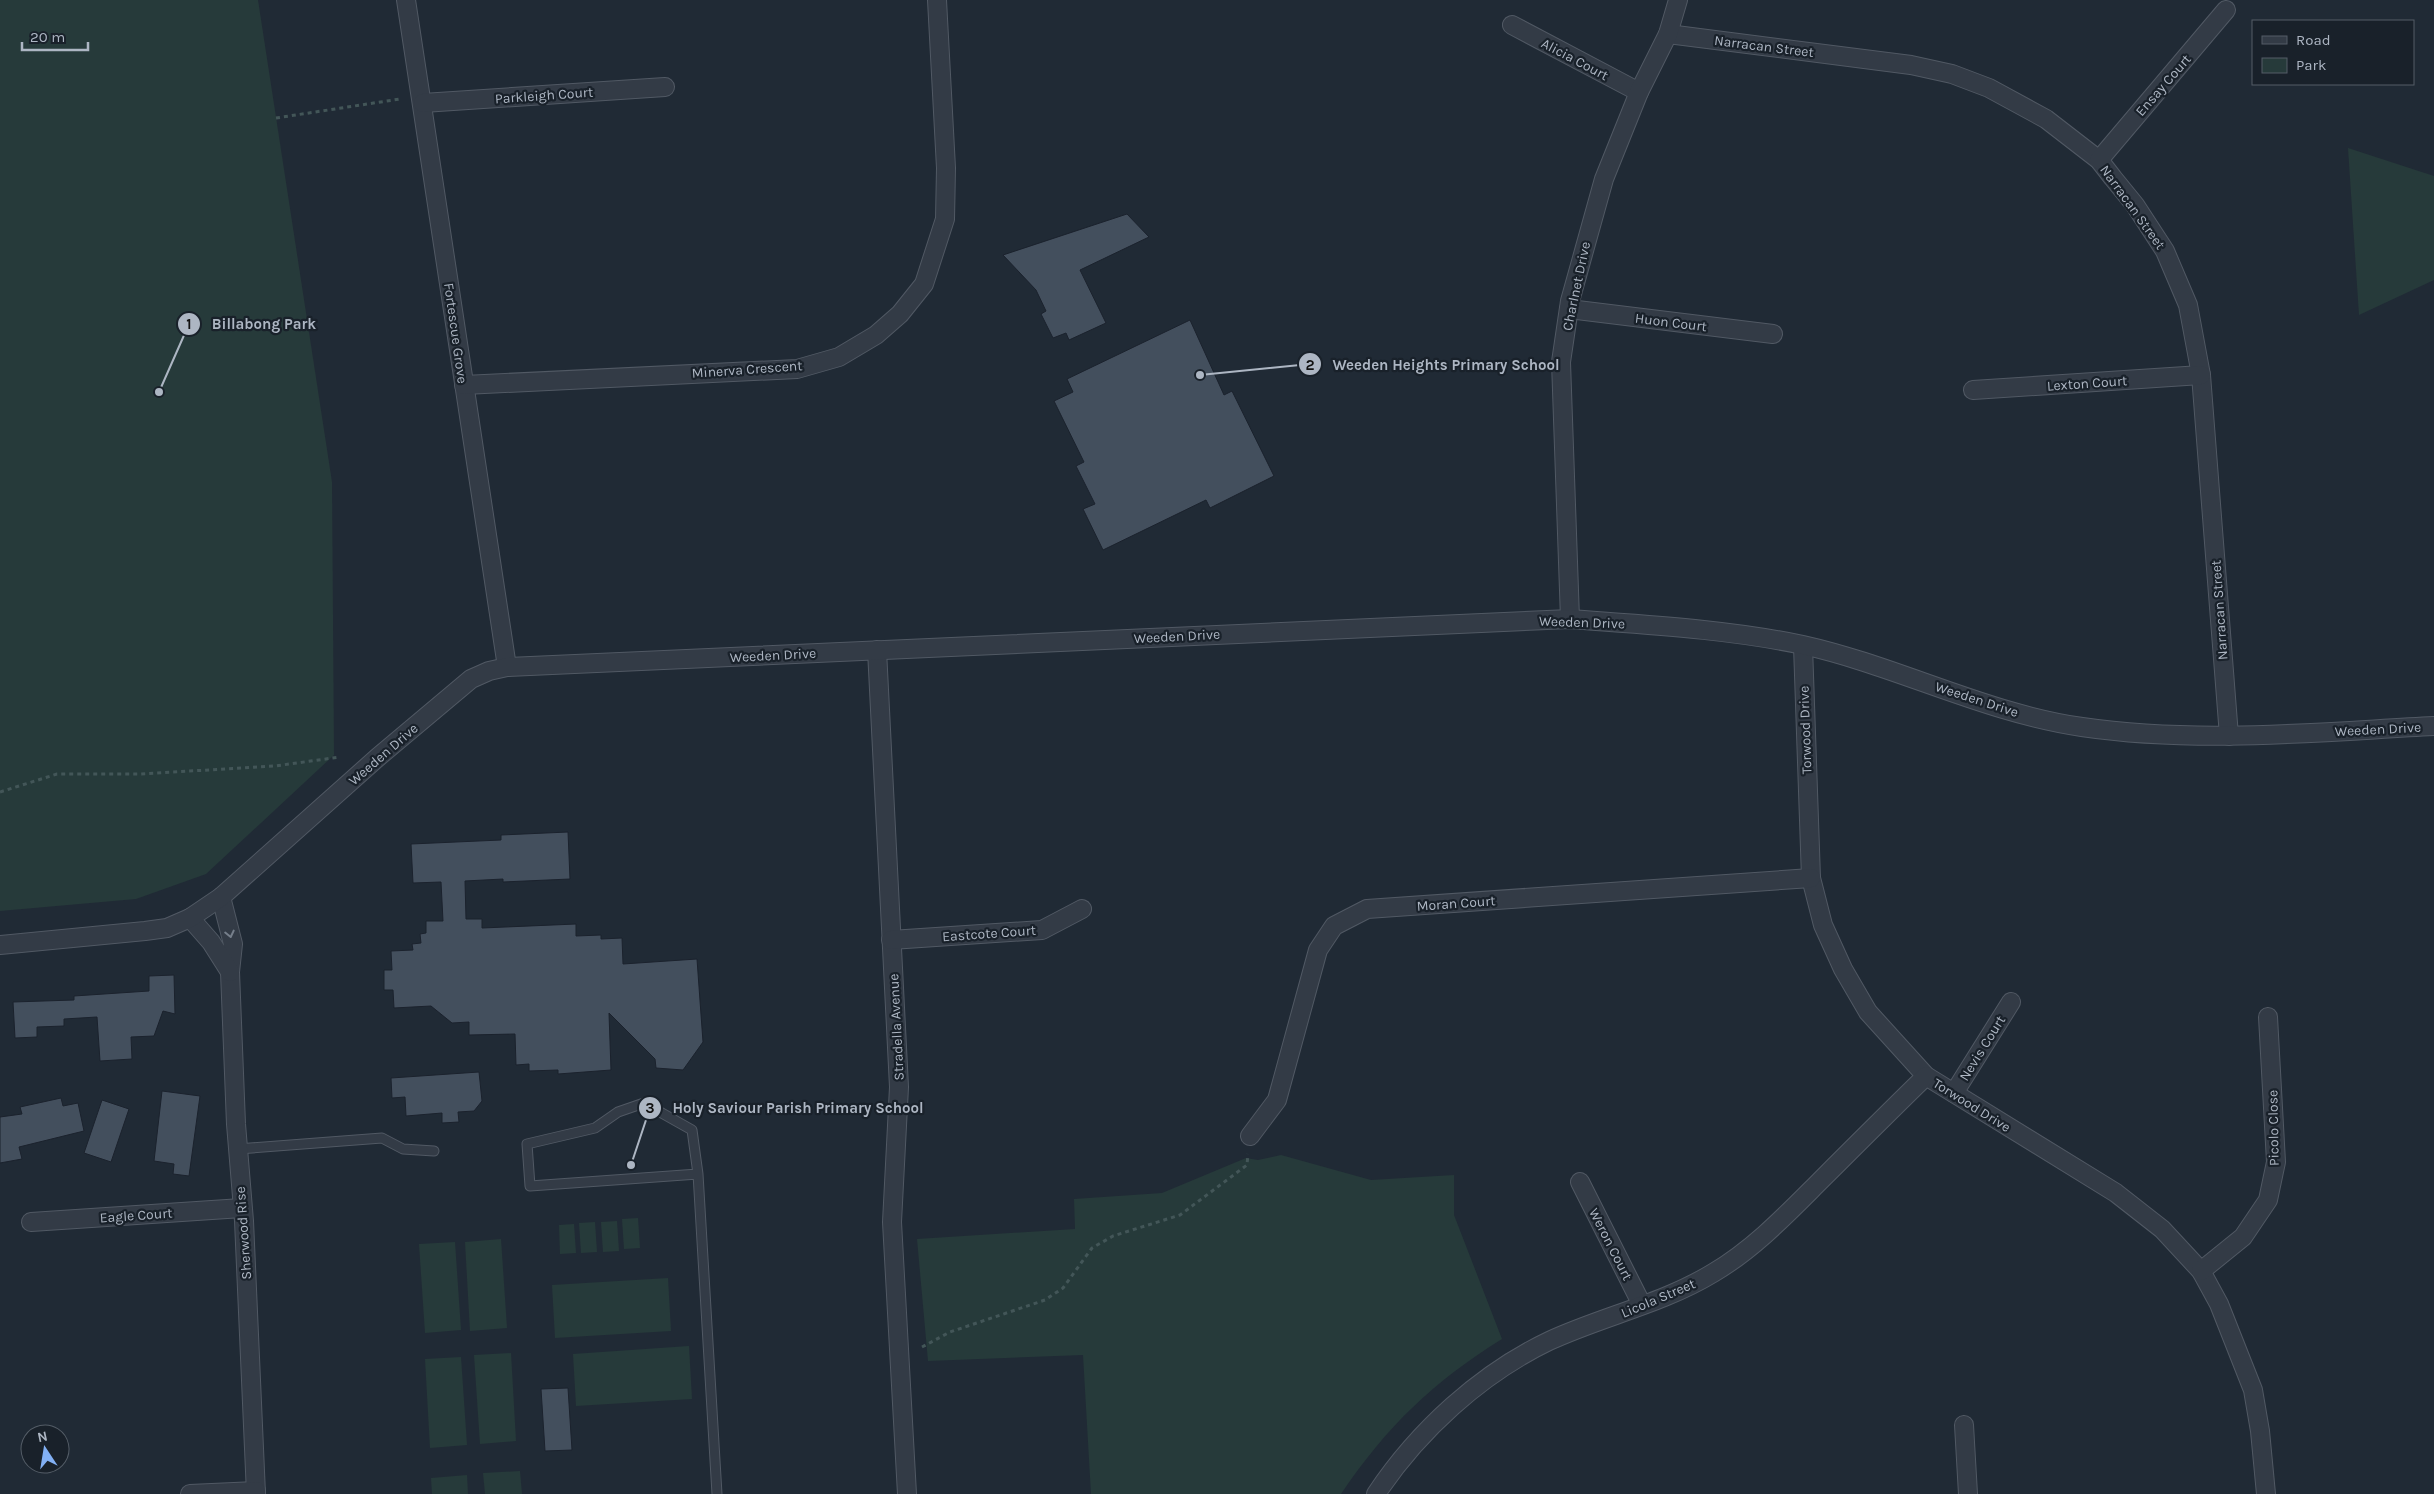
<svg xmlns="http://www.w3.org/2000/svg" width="2434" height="1494" font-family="Karla,sans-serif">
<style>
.green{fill:#263a3a}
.building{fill:#434f5d;stroke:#1b222d}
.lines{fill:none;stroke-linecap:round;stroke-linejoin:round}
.service-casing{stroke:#515964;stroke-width:11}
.minor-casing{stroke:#515964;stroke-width:20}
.path{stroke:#435658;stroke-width:3;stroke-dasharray:4 4;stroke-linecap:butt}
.service{stroke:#333b46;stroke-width:9}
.minor{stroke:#333b46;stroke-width:18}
.oneway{stroke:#767f8b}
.labels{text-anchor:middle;stroke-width:4.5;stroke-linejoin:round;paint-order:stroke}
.street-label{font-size:14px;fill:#adb6c3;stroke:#19212a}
.leader{fill:none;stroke:#adb6c3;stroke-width:2}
.callout-dot{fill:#adb6c3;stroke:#19212a;stroke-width:2}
.mark-label{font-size:15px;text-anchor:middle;font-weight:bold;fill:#111}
.callout-label{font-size:15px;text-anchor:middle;font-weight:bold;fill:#adb6c3;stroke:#19212a;stroke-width:4.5;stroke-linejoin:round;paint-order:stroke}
</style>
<rect width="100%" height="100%" fill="#202a35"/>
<g class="green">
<path d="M 0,0 L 258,0 L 332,482 L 334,755 L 206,874 L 136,899 L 0,911 Z"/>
<path d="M 2348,148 L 2434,176 L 2434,280 L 2359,315 Z"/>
<path d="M 1281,1155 L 1371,1180 L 1454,1175 L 1454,1215 L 1502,1339 C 1433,1382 1387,1426 1341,1494 L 1091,1494 L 1083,1355 L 928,1361 L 917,1239 L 1075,1229 L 1074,1199 L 1162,1193 L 1246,1158 L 1258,1160 Z"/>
<path d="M 638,1218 L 640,1248 L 624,1249 L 622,1219 Z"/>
<path d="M 617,1221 L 619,1251 L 603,1252 L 601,1222 Z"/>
<path d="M 595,1222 L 597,1252 L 581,1253 L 579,1223 Z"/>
<path d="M 574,1224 L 576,1253 L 560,1254 L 559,1225 Z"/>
<path d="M 501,1239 L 507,1328 L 470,1331 L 465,1242 Z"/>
<path d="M 455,1242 L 461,1330 L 425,1333 L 419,1244 Z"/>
<path d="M 668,1278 L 671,1331 L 555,1338 L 552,1285 Z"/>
<path d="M 689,1346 L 692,1399 L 576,1406 L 573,1354 Z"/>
<path d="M 511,1353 L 516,1441 L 480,1444 L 474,1355 Z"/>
<path d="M 461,1357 L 467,1445 L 430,1448 L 425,1359 Z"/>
<path d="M 520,1471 L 522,1494 L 485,1494 L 483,1473 Z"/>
<path d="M 467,1475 L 468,1494 L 432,1494 L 431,1478 Z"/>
</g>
<g class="building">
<path d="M 1127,214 L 1149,237 L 1080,270 L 1106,323 L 1069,340 L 1066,333 L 1053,338 L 1041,314 L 1046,311 L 1036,290 L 1003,255 Z"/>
<path d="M 1190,320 L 1224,395 L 1232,391 L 1274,476 L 1210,508 L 1206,500 L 1103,550 L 1083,509 L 1095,504 L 1076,466 L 1084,462 L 1054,401 L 1073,392 L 1067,379 Z"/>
<path d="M 568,832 L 570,879 L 503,882 L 503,879 L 465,881 L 466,919 L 482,919 L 482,928 L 576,924 L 576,936 L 601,935 L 601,939 L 622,938 L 623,964 L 697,959 L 703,1042 L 683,1070 L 656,1068 L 655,1059 L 609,1013 L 611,1070 L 558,1074 L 558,1070 L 529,1071 L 529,1064 L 516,1065 L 515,1034 L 469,1035 L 469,1022 L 452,1023 L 431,1006 L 394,1008 L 393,990 L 384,990 L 384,970 L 392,970 L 391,951 L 413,950 L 412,944 L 421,943 L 420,934 L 426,933 L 426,921 L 443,921 L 441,882 L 413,883 L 411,844 L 501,840 L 501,835 Z"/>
<path d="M 174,975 L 175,1014 L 163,1011 L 154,1036 L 131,1037 L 132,1059 L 100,1061 L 97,1017 L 64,1019 L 64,1026 L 37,1027 L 37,1037 L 15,1038 L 13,1002 L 74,1000 L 74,996 L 149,991 L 149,976 Z"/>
<path d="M 479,1072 L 482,1101 L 474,1111 L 458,1112 L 459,1122 L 442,1123 L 442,1113 L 406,1116 L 405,1097 L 392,1098 L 391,1078 Z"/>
<path d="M 162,1091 L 200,1096 L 189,1176 L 173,1174 L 174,1164 L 154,1161 Z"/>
<path d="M 61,1098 L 63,1106 L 78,1103 L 84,1131 L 19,1147 L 22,1159 L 0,1163 L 0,1117 L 22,1114 L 20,1107 Z"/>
<path d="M 102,1100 L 129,1109 L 111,1162 L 84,1153 Z"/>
<path d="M 568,1388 L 572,1450 L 545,1451 L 541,1389 Z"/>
</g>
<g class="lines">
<defs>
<g id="service">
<path d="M 238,1149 L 382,1138 L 403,1149 L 434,1151"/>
<path d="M 698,1174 L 530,1186 L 527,1144 L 595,1128 L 618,1112 L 644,1103 L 692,1130 L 698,1174 L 717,1494"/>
</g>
<g id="minor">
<path d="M 406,0 L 507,667"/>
<path d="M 1512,25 L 1639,92"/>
<path d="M 1668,34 L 1911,65 L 1952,74 L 1989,88 L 2046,119 L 2099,160 L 2113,178 L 2135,205 L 2165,251 L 2188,305 L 2201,375 L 2229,736"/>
<path d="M 423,103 L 665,87"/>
<path d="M 2099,160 L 2226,10"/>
<path d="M 1569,309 L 1773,334"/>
<path d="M 464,385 L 797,369 L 839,357 L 876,335 L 900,314 L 924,284 L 945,219 L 946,168 L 937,0"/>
<path d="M 1973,390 L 2201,375"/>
<path d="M 1570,619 L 1561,362 L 1570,301 L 1604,179 L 1639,92 L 1668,34 L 1678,0"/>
<path d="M 1803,646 L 1811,878 L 1823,925 L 1843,969 L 1868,1012 L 1926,1076 L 2116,1193 L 2162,1229 L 2201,1271 L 2219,1304 L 2253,1390 L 2260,1431 L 2266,1494"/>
<path d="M 877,650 L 899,1087 L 892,1222 L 907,1494"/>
<path d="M 221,897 L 233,944 L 230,972 L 236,1124 L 244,1221 L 256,1494"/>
<path d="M 190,918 L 211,942 L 230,972"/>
<path d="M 891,940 L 1042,930 L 1082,909"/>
<path d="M 0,945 L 145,931 L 167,928 L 190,918 L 221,897 L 377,758 L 471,679 L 489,671 L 507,667 L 1570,619 C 1648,625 1726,629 1803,645 C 1897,666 1985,713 2082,727 C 2198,744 2317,732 2434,726"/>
<path d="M 1954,1093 L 2011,1002"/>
<path d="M 1250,1136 L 1277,1100 L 1318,950 L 1334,926 L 1367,909 L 1811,878"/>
<path d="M 1580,1182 L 1642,1305"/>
<path d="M 31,1222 L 242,1208"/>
<path d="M 2201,1271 L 2243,1237 L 2268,1200 L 2276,1162 L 2268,1017"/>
<path d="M 1964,1425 L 1968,1494"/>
<path d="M 190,1494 L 256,1491"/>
<path d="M 1376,1494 C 1418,1431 1480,1374 1549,1341 C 1603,1316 1662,1304 1713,1273 C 1752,1250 1784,1217 1816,1185 C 1852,1149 1889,1112 1926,1076"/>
</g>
</defs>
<use href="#service" class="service-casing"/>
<use href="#minor" class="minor-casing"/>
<g class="path">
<path d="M 276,118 L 400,99"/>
<path d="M 0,792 L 57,774 L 140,774 L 275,766 L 340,757"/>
<path d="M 922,1347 L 950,1332 L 1045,1300 L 1063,1288 L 1092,1248 L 1113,1236 L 1180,1215 L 1247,1165 L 1248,1154"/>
</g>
<use href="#service" class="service"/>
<use href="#minor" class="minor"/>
</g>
<defs><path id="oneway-chevron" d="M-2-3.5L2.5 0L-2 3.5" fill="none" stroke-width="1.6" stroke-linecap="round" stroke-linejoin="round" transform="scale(1.25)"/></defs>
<use class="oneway" href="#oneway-chevron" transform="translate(230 934) rotate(77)"/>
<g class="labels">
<g class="street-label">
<text transform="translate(1764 46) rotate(7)" y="5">Narracan Street</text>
<text transform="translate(1575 59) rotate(28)" y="5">Alicia Court</text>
<text transform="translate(2163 85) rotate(-49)" y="5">Ensay Court</text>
<text transform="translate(544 95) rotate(-4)" y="5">Parkleigh Court</text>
<text transform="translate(2133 207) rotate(54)" y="5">Narracan Street</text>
<text transform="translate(1576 286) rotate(-78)" y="5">Charlnet Drive</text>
<text transform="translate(1671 322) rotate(7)" y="5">Huon Court</text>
<text transform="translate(456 333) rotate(82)" y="5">Fortescue Grove</text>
<text transform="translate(747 369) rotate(-4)" y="5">Minerva Crescent</text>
<text transform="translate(2087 383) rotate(-4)" y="5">Lexton Court</text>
<text transform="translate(2219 610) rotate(-94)" y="5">Narracan Street</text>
<text transform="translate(1582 622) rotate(2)" y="5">Weeden Drive</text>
<text transform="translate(1177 636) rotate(-3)" y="5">Weeden Drive</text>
<text transform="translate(773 655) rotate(-3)" y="5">Weeden Drive</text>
<text transform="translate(1977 699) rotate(18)" y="5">Weeden Drive</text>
<text transform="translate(2378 729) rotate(-3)" y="5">Weeden Drive</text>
<text transform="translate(1805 730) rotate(-92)" y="5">Torwood Drive</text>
<text transform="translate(383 754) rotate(-41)" y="5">Weeden Drive</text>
<text transform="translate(1456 903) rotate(-4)" y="5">Moran Court</text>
<text transform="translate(989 933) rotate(-4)" y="5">Eastcote Court</text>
<text transform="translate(896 1027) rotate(-93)" y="5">Stradella Avenue</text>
<text transform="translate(1982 1048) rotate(-58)" y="5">Nevis Court</text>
<text transform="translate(1972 1105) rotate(32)" y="5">Torwood Drive</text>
<text transform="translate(2273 1128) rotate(-91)" y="5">Picolo Close</text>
<text transform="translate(136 1215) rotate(-4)" y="5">Eagle Court</text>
<text transform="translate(243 1233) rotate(-94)" y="5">Sherwood Rise</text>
<text transform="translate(1611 1244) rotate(63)" y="5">Weron Court</text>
<text transform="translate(1658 1298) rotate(-23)" y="5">Licola Street</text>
</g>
</g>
<path class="leader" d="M159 392L189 324M1200 375L1310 364M631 1165L650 1108"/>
<g class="callout-dot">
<circle cx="159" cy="392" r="5"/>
<circle cx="1200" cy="375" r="5"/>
<circle cx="631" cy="1165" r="5"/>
<circle cx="189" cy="324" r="12"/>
<circle cx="1310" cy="364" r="12"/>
<circle cx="650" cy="1108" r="12"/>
</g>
<g class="mark-label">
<text x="189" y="329">1</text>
<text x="1310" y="370">2</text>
<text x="650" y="1113">3</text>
</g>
<g class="callout-label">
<text x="264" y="329">Billabong Park</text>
<text x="1446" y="370">Weeden Heights Primary School</text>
<text x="798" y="1113">Holy Saviour Parish Primary School</text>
</g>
<rect x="2252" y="20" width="162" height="65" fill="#19212a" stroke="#545d67"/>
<rect x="2262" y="36" width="25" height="8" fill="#333b46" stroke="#545d67"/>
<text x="2296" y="45" font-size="15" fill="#adb6c3">Road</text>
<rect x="2262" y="58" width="25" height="15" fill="#263a3a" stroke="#545d67"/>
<text x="2296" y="70" font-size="15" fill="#adb6c3">Park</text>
<g transform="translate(45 1449) rotate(348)"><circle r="24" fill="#19212a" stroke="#545d67"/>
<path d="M0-4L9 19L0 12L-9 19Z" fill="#82b0f4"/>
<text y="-8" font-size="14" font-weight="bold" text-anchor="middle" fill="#adb6c3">N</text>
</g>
<path d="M22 42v8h66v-8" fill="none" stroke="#adb6c3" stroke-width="2.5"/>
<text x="30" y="42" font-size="15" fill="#adb6c3" stroke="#19212a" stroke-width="4" paint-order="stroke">20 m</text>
</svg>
